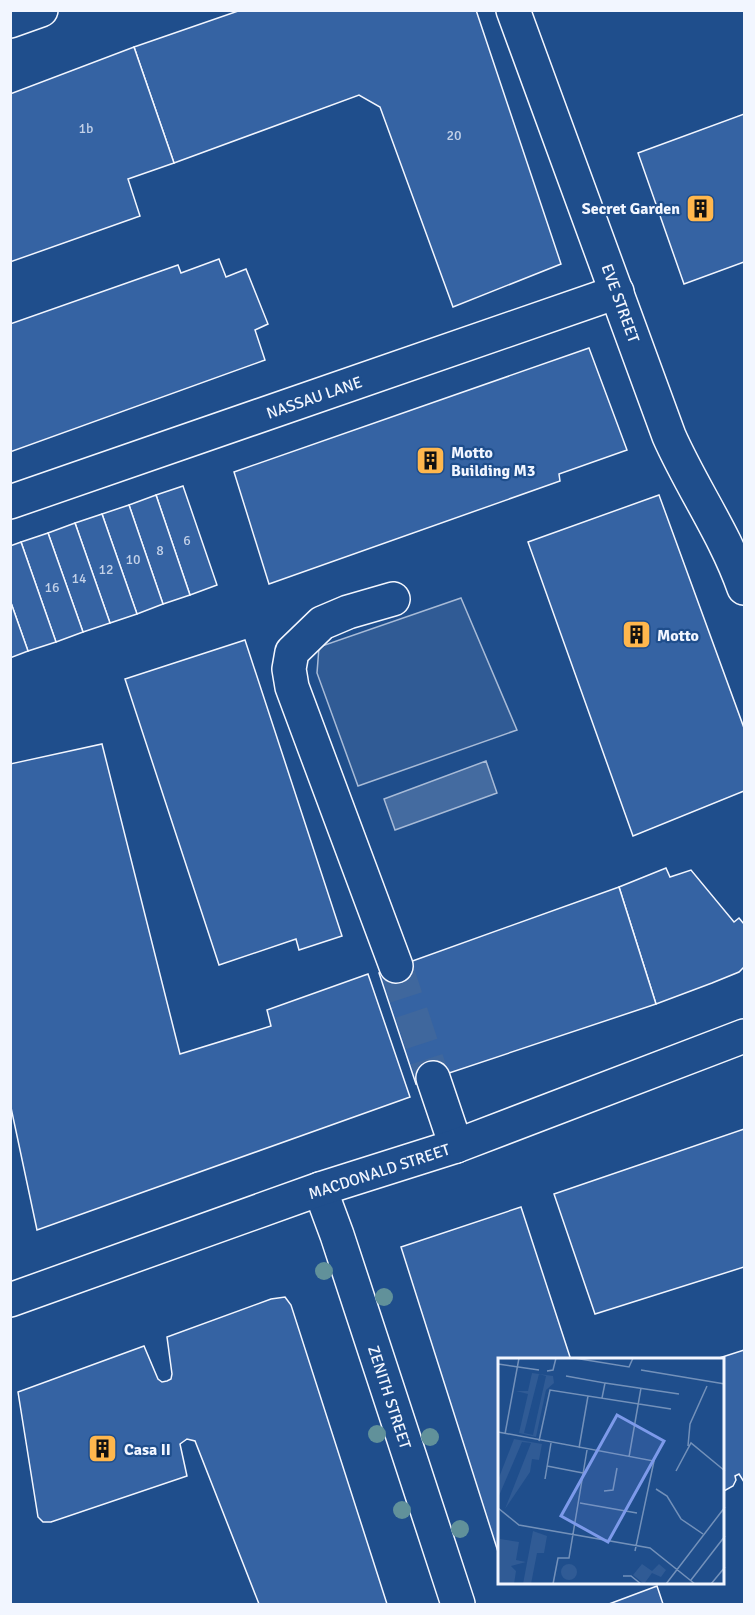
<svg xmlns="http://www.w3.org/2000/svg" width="755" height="1615" font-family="Signika,sans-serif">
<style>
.built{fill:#305b95;stroke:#a8bbd7;stroke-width:1.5}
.water{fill:#446ba0;stroke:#a8bbd7;stroke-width:1.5}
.building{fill:#3563a3;stroke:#f2f6ff;stroke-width:1.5}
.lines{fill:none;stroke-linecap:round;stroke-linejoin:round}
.minor-tunnel{stroke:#3f679d;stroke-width:33;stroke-dasharray:33 16;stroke-linecap:butt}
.minor-casing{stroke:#f2f6ff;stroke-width:36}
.minor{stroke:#1f4e8c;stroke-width:33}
.tree{fill:#61919a}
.labels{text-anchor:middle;stroke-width:4.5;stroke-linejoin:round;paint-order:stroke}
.number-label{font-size:14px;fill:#c3d1e8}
.poi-label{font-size:16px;font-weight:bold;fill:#f2f6ff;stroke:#1f4e8c;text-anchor:start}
.street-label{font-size:16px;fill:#f2f6ff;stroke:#1f4e8c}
.inset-road{fill:none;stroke:#7391ba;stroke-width:1.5}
.view{fill:#7d9aea;fill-opacity:0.15;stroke:#7d9aea;stroke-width:3}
.inset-edge{fill:none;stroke:#f2f6ff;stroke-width:3}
</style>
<rect width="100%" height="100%" fill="#1f4e8c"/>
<path class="built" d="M 461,598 L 517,730 L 358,786 L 317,673 L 319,647 Z"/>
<path class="water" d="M 486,761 L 497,793 L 395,830 L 384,799 Z"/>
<g class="building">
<path d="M 241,10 L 476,10 L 561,264 L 453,307 L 380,107 L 359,95 L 174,163 L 134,47 Z"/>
<path d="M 134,47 L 174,163 L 128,179 L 140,216 L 10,262 L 10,94 Z"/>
<path d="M 744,114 L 744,262 L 684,284 L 638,153 Z"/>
<path d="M 219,259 L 226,277 L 246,269 L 268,324 L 255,330 L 265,360 L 10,452 L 10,324 L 178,265 L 181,273 Z"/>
<path d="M 589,348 L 627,450 L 559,474 L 560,481 L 269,584 L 234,472 Z"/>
<path d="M 183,486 L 217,585 L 190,595 L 156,495 Z"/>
<path d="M 156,495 L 190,595 L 163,604 L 129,505 Z"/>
<path d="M 659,495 L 744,728 L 744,791 L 633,836 L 528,542 Z"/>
<path d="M 129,505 L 163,604 L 137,614 L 102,514 Z"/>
<path d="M 102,514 L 137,614 L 110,623 L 75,523 Z"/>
<path d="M 75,523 L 110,623 L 83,632 L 48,533 Z"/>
<path d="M 48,533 L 83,632 L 56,642 L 21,542 Z"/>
<path d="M 21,542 L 56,642 L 28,651 L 10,600 L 10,546 Z"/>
<path d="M 10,600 L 28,651 L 10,658 Z"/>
<path d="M 245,640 L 342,936 L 299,950 L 296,939 L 219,965 L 125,679 Z"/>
<path d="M 102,744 L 180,1054 L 271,1026 L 267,1010 L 368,974 L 410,1097 L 37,1230 L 10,1103 L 10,764 Z"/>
<path d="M 666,868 L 670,877 L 691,870 L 734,922 L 739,918 L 744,924 L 744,967 L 739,972 L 712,983 L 656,1004 L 619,887 Z"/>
<path d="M 619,887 L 656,1004 L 416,1084 L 379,973 Z"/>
<path d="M 744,1129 L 744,1267 L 595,1314 L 554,1194 Z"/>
<path d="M 521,1207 L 571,1360 L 500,1360 L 500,1558 L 401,1247 Z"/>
<path d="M 285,1297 L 291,1305 L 387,1604 L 259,1604 L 195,1441 L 187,1439 L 180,1444 L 187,1476 L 51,1522 L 43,1522 L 38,1517 L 18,1392 L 144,1346 L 158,1379 L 162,1382 L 167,1381 L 171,1379 L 172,1374 L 167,1337 L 271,1299 Z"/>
<path d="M 744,1350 L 744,1482 L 739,1474 L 735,1476 L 736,1480 L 733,1486 L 724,1491 L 724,1360 L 713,1360 Z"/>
<path d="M 657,1586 L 663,1604 L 609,1604 Z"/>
</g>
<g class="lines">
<path class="minor-tunnel" d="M 396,966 L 433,1078"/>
<defs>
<g id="minor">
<path d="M 513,10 L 669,436 C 692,488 725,534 744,588"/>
<path d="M 10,21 L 41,10"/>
<path d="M 10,502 L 617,292"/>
<path d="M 393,599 L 348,612 L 322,623 L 292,652 L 289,669 L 292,687 L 396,966"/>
<path d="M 433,1078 L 456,1146"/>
<path d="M 320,1189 L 337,1235 L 458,1604"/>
<path d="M 10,1300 L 320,1189 L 456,1146 L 744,1036"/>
</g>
</defs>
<use href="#minor" class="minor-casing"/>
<use href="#minor" class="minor"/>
</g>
<g class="tree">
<circle cx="324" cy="1271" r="9"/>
<circle cx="384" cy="1297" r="9"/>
<circle cx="377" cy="1434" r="9"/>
<circle cx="430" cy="1437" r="9"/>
<circle cx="402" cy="1510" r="9"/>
<circle cx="460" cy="1529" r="9"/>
</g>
<defs>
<symbol id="building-square" viewBox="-11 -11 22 22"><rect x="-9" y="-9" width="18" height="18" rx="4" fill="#ffb74d" stroke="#1f4e8c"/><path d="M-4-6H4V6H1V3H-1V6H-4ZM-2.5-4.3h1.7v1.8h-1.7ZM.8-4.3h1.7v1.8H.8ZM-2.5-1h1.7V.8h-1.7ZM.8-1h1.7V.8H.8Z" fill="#111"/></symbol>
</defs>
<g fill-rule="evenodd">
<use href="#building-square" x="684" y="192" width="33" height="33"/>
<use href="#building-square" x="414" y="444" width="33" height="33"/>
<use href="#building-square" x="620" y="618" width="33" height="33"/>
<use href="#building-square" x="86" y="1432" width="33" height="33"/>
</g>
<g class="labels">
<g class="number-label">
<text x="86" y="133">1b</text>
<text x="454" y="140">20</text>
<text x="187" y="545">6</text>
<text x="160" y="555">8</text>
<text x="133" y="564">10</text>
<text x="106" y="574">12</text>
<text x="79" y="583">14</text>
<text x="52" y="592">16</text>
</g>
<g class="poi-label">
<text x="680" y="214" text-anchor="end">Secret Garden</text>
<text x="451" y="458">Motto<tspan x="451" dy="18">Building M3</tspan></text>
<text x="657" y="641">Motto</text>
<text x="124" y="1455">Casa II</text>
</g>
<g class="street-label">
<text transform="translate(621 303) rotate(70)" y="6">EVE STREET</text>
<text transform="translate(314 397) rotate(-19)" y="6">NASSAU LANE</text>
<text transform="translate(379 1171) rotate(-18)" y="6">MACDONALD STREET</text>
<text transform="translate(390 1397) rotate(72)" y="6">ZENITH STREET</text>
</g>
</g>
<g transform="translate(498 1358)">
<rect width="226" height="226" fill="#1f4e8c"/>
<path d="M 34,15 L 55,18 L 56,25 L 48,32 L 38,79 L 21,75 L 30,36 L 18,33 L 30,33 ZM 41,16 L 48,18 L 35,77 L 26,75 ZM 16,81 L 44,86 L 41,102 L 34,101 L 32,114 L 7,151 L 33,85 L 24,84 L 0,140 L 0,122 ZM 35,173 L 49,178 L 46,195 L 39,195 L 33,226 L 25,226 ZM 2,181 L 21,184 L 18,202 L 28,204 L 13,208 L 18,213 L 16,226 L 1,225 ZM63 214a8 8 0 1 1 16 0a8 8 0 1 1-16 0ZM 144,206 L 154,213 L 161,206 L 168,212 L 163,219 L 154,215 L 146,226 L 135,217 Z" fill="#305b95" fill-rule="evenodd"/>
<path class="inset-road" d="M 76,0 L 131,9 L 135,0M 0,6 L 41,12M 143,12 L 227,26M 49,13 L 55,12 L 58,0M 68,18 L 107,25 L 104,40M 107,25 L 181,36M 0,74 L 156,103 L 137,193M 7,76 L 21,0M 41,83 L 52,32 L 173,51M 190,88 L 192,66 L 209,28M 81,90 L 90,38M 131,99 L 143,30M 49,108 L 85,115M 178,113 L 193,85 L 227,113M 47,121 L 53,85M 158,131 L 169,138 L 183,161 L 205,176M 106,133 L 115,132 L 119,110M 82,145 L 139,155M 0,150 L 21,167 L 152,190 L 197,226M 125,218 L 133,218 L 143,226M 193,222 L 227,178M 55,226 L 60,200 L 71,200 L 89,92M 168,226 L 227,149M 213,226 L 227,209"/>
<path class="view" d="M 119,57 L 166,83 L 110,184 L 63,158 Z"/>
<rect width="226" height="226" class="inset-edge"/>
</g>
<rect width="755" height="1615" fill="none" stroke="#f2f6ff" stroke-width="24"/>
</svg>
